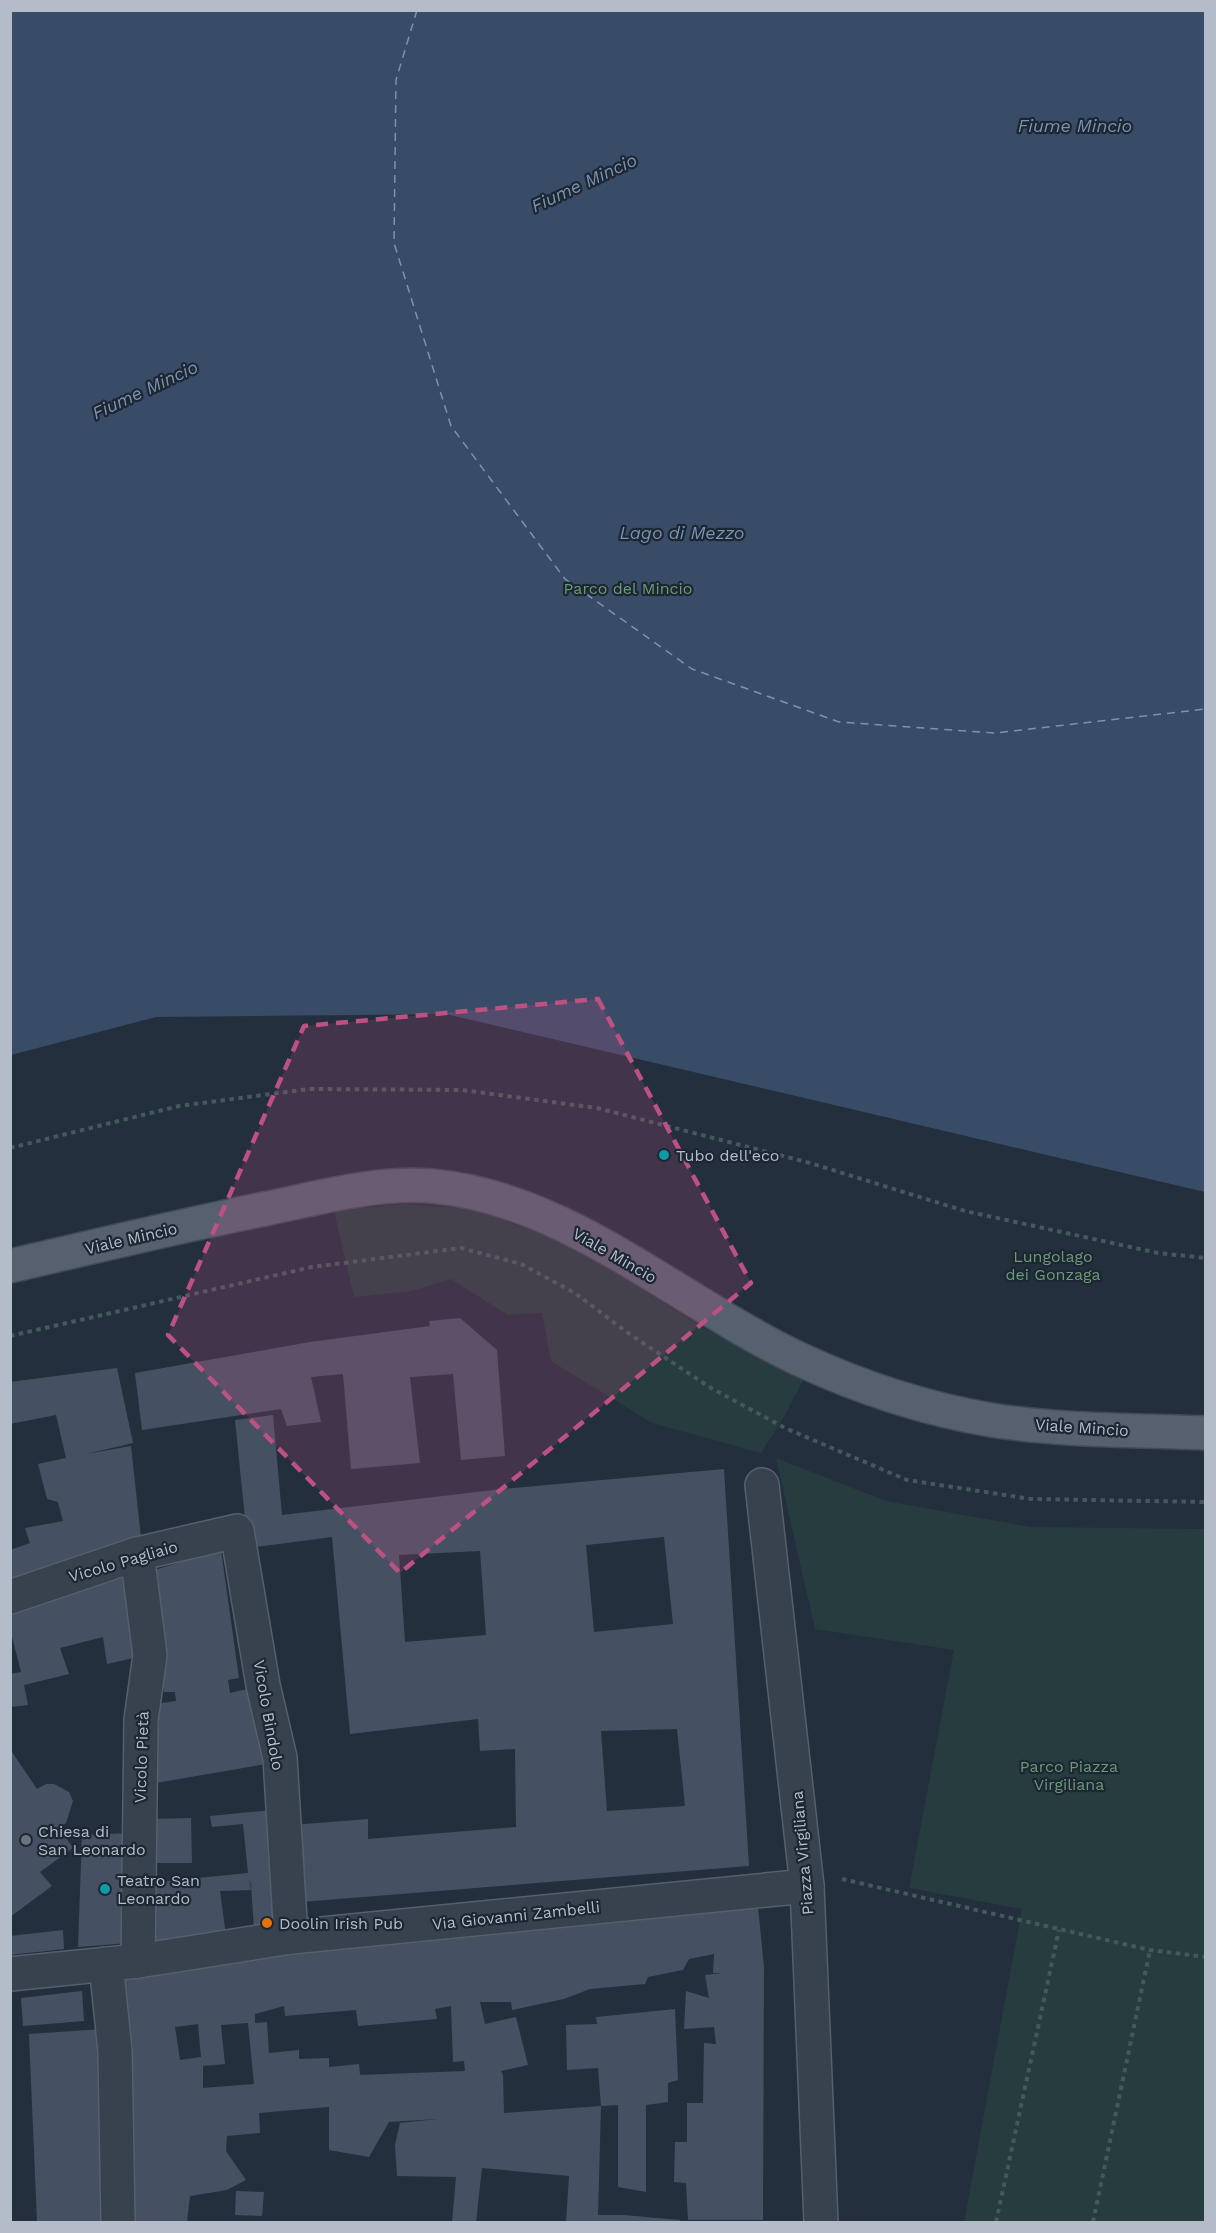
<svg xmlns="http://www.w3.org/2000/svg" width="1216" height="2233" font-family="'Work Sans',sans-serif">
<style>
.green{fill:#263c3f}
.water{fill:#394c67}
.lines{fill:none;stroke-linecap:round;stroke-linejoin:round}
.ferry{stroke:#7c92b1;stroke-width:1.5;stroke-dasharray:8 6;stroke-linecap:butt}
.building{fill:#455162;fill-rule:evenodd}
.minor-casing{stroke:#565f6c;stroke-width:36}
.primary-casing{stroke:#414a57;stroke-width:36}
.path{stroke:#44595c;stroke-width:4;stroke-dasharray:4.5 4.5;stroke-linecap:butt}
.minor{stroke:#38414e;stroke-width:33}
.primary{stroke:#56606e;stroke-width:33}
.marked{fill:#bd5182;fill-opacity:0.2;stroke:#bd5182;stroke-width:4.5;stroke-dasharray:12 8;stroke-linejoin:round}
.culture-dot{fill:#0f9aa8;stroke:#1d2633;stroke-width:2}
.worship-dot{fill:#6b7280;stroke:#1d2633;stroke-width:2}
.food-dot{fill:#e8710a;stroke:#1d2633;stroke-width:2}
.labels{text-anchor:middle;stroke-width:4.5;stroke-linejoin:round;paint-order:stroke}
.park-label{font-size:16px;fill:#6b9a76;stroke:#1d2633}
.poi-label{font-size:16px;fill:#b4bcc9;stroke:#1d2633;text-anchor:start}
.street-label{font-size:16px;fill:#b4bcc9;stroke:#1d2633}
.water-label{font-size:18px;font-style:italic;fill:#7c92b1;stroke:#1d2633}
</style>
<rect width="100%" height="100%" fill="#242f3e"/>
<g class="green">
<path d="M 404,1204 L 472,1209 L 544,1235 L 615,1272 L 705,1329 L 805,1377 L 785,1415 L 761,1453 L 652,1423 L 551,1361 L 542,1313 L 508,1315 L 451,1279 L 412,1291 L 354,1297 L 334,1211 Z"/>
<path d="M 776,1458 L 886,1501 L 1030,1527 L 1205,1529 L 1205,2222 L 964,2222 L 1022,1909 L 909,1888 L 954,1650 L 815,1629 Z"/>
</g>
<path class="water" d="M 11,10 L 1205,11 L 1205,1192 L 446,1014 L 156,1017 L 11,1055 Z"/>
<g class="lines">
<path class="ferry" d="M 417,10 L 396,80 L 394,243 L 451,426 L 565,579 L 692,669 L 839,722 L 995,733 L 1206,709"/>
</g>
<g class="building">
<path d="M 460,1318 L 497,1350 L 505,1456 L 461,1460 L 453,1374 L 410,1377 L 420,1463 L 351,1469 L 343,1374 L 311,1377 L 321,1422 L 287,1426 L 281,1409 L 142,1430 L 135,1373 L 310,1342 L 430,1326 L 429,1321 Z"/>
<path d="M 117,1368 L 133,1443 L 86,1454 L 131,1446 L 142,1547 L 10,1588 L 10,1550 L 30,1543 L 25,1528 L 63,1521 L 58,1502 L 47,1499 L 38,1464 L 66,1458 L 56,1415 L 10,1424 L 10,1382 Z"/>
<path d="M 273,1415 L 282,1515 L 502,1489 L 724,1469 L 749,1866 L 301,1902 L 292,1825 L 368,1819 L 368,1839 L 516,1827 L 515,1749 L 480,1751 L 478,1719 L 350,1734 L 332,1537 L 248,1548 L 235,1420 ZM 664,1537 L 673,1624 L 594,1632 L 586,1545 ZM 480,1551 L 486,1635 L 405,1642 L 399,1555 ZM 677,1729 L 685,1806 L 607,1811 L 601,1731 Z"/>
<path d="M 221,1550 L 239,1678 L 228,1680 L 230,1693 L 256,1687 L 266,1764 L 156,1783 L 155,1704 L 176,1701 L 175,1692 L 164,1692 L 151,1571 Z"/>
<path d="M 121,1575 L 134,1621 L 138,1657 L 107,1664 L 103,1637 L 60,1648 L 69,1674 L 24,1685 L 28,1705 L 10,1707 L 10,1674 L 21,1672 L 10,1629 L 10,1615 Z"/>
<path d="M 10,1749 L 37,1789 L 46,1784 L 54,1784 L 69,1792 L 73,1801 L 66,1823 L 59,1828 L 73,1848 L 40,1872 L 52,1886 L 10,1917 Z"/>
<path d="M 273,1810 L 283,1925 L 254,1929 L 251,1885 L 249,1878 L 251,1890 L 220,1891 L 226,1936 L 155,1941 L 149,1883 L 248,1873 L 243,1824 L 212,1827 L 210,1816 Z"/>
<path d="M 191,1818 L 192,1863 L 150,1863 L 151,1819 Z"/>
<path d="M 132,1833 L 128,1943 L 78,1947 L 82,1835 Z"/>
<path d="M 758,1907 L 764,1967 L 763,2220 L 688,2220 L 686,2183 L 674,2182 L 675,2142 L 687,2142 L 687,2103 L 703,2103 L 704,2043 L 716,2044 L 714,2027 L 684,2029 L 686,1991 L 709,1998 L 705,1975 L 723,1973 L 713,1973 L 714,1954 L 689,1959 L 683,1970 L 648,1977 L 645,1984 L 590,1989 L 564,1999 L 512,2010 L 511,2002 L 480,2002 L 485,2024 L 516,2017 L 528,2065 L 501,2071 L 503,2075 L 504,2113 L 601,2106 L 598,2068 L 567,2070 L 566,2025 L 597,2024 L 596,2017 L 675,2009 L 678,2080 L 668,2083 L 668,2102 L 646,2105 L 646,2192 L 618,2187 L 618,2105 L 601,2106 L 598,2215 L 624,2215 L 680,2220 L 680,2222 L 566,2222 L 569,2176 L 482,2168 L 476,2222 L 452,2222 L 456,2177 L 397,2176 L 395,2145 L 400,2123 L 437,2119 L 389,2122 L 369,2157 L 329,2150 L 329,2107 L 259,2113 L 260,2133 L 227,2136 L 226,2151 L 246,2180 L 227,2190 L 190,2196 L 187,2222 L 129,2222 L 115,1976 L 169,1965 ZM 284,2006 L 285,2016 L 356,2010 L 358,2026 L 437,2019 L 435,2009 L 451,2006 L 453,2062 L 464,2061 L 465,2071 L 360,2075 L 359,2064 L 329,2067 L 329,2058 L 299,2059 L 299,2050 L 269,2053 L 267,2022 L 255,2023 L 255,2014 ZM 248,2023 L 254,2084 L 203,2088 L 203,2066 L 225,2064 L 221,2025 ZM 198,2024 L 201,2057 L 180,2060 L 175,2027 Z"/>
<path d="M 63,1930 L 64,1949 L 10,1955 L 10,1936 Z"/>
<path d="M 82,1991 L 84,2021 L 23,2026 L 21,1998 Z"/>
<path d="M 103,2029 L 110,2222 L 37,2222 L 29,2034 Z"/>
<path d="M 236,2191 L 264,2192 L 262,2216 L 235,2215 Z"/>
</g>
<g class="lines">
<defs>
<g id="minor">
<path d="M 762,1485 L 807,1886 L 821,2222"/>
<path d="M 137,1554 L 150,1655 L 141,1720 L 138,1961"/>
<path d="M 10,1597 L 137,1554 L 237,1531 L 263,1685 L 280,1758 L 291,1937"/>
<path d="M 106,1964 L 115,2051 L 118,2222"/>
<path d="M 10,1974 L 138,1961 L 291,1937 L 807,1886"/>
</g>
<path id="primary" d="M 10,1266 C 97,1246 183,1225 269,1208 C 322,1197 377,1182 431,1186 C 566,1197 680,1303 799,1359 C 859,1387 926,1409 991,1420 C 1062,1431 1134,1430 1206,1433"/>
</defs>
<use href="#minor" class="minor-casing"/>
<use href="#primary" class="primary-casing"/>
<g class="path">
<path d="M 10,1148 L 179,1106 L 309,1089 L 462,1090 L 597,1108 L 810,1163 L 965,1211 L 1158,1253 L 1206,1258"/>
<path d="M 10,1336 L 312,1267 L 461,1248 L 521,1264 L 575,1293 L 628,1333 L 711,1388 L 785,1428 L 907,1480 L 1031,1499 L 1206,1502"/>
<path d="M 842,1879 L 1150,1950 L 1206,1957"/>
<path d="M 996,2222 L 1059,1930"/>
<path d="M 1093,2222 L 1150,1950"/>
</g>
<use href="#minor" class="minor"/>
<use href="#primary" class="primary"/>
</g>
<path class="marked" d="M 598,999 L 751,1283 L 400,1573 L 168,1335 L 304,1026 Z"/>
<g class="culture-dot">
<circle cx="664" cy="1155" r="6"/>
<circle cx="105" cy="1889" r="6"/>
</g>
<circle class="worship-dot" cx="26" cy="1840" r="6"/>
<circle class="food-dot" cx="267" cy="1923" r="6"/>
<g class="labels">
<g class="park-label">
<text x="628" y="594">Parco del Mincio</text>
<text x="1053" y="1262">Lungolago<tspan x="1053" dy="18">dei Gonzaga</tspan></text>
<text x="1069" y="1772">Parco Piazza<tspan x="1069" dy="18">Virgiliana</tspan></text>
</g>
<g class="poi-label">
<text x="676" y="1161">Tubo dell'eco</text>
<text x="38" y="1837">Chiesa di<tspan x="38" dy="18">San Leonardo</tspan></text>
<text x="117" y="1886">Teatro San<tspan x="117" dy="18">Leonardo</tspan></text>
<text x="279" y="1929">Doolin Irish Pub</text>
</g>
<g class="street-label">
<text transform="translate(131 1238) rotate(-13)" y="6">Viale Mincio</text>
<text transform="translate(615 1255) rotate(30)" y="6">Viale Mincio</text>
<text transform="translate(1082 1427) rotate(4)" y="6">Viale Mincio</text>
<text transform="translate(123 1561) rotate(-16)" y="6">Vicolo Pagliaio</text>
<text transform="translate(269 1715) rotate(80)" y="6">Vicolo Bindolo</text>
<text transform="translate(141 1757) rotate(-88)" y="6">Vicolo Pietà</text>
<text transform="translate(802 1853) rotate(-95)" y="6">Piazza Virgiliana</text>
<text transform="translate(516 1915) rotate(-6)" y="6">Via Giovanni Zambelli</text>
</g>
<g class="water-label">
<text x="1075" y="132">Fiume Mincio</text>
<text transform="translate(584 183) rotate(-25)" y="6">Fiume Mincio</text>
<text transform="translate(145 390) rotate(-25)" y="6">Fiume Mincio</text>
<text x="682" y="539">Lago di Mezzo</text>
</g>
</g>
<rect width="1216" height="2233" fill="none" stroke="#b4bcc9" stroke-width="24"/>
</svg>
